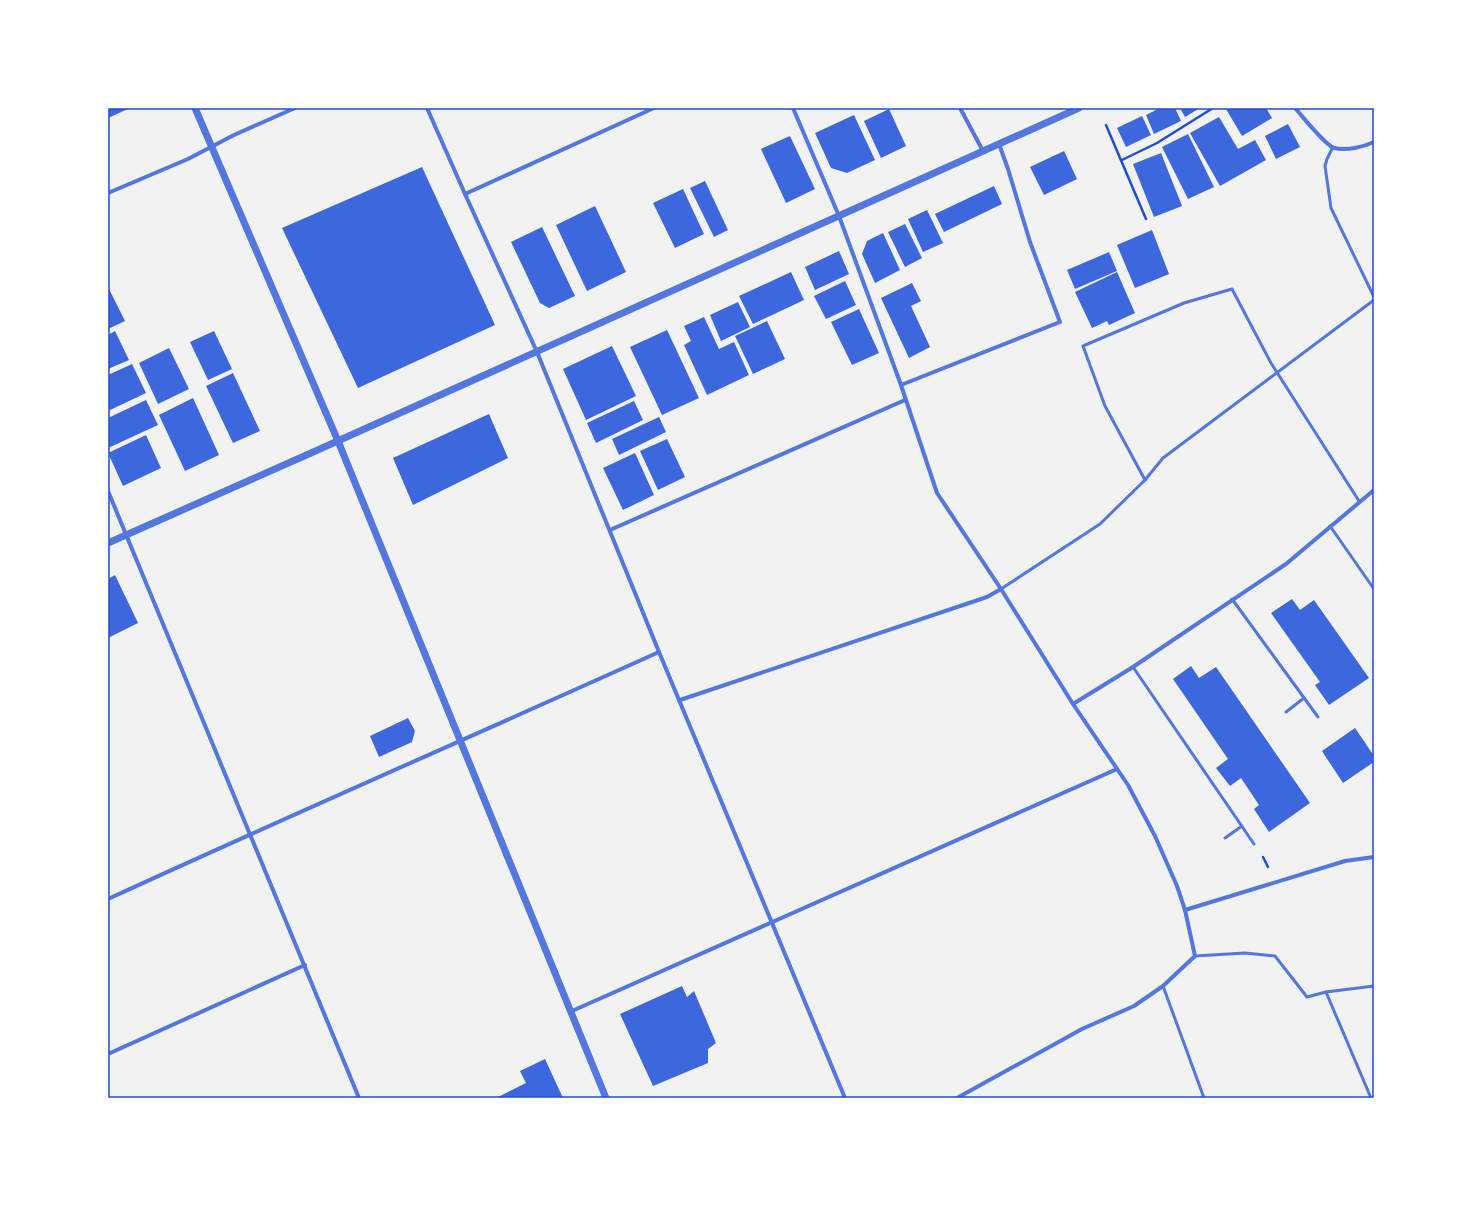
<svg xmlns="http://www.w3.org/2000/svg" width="1482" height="1206" font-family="'Space Grotesk',sans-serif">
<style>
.building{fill:#3d67dc}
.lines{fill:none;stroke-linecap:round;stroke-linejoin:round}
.path{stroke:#1d4ed8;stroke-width:2.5}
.service{stroke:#5277de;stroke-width:3}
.minor{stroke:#5277de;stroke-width:4}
.tertiary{stroke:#5277de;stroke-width:7}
.neatline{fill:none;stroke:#1d4ed8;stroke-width:1.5}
</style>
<rect width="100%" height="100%" fill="#f2f2f2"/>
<g class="building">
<path d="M 108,108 L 130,108 L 108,118 Z"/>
<path d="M 1160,108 L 1175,108 L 1181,121 L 1154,134 L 1146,115 Z"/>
<path d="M 1180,108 L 1200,108 L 1185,117 Z"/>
<path d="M 1228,108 L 1266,108 L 1272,118 L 1242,136 L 1226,109 Z"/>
<path d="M 889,109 L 906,146 L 881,158 L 864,121 Z"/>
<path d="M 854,115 L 875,160 L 847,173 L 831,168 L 815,133 Z"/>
<path d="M 1142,116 L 1151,135 L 1126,147 L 1117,128 Z"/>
<path d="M 1219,117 L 1238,149 L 1255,140 L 1266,160 L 1220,186 L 1190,133 Z"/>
<path d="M 1288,124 L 1300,147 L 1276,159 L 1265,136 Z"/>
<path d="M 1188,134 L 1214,187 L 1188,199 L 1162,147 Z"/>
<path d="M 790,136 L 815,189 L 786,203 L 761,149 Z"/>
<path d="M 1064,151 L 1077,179 L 1044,195 L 1030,167 Z"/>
<path d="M 1161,153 L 1182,206 L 1154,217 L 1133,164 Z"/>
<path d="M 422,167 L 495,325 L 358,388 L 282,228 Z"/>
<path d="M 705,181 L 728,230 L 714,237 L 690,188 Z"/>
<path d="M 994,186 L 1002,204 L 944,232 L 935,214 Z"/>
<path d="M 683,189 L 704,234 L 675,248 L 653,203 Z"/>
<path d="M 595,206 L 626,272 L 587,291 L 556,225 Z"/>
<path d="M 927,210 L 943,243 L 923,252 L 908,219 Z"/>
<path d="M 905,224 L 922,258 L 905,267 L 888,232 Z"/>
<path d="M 542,227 L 575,296 L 549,308 L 540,303 L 511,242 Z"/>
<path d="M 1152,230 L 1169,274 L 1135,288 L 1117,245 Z"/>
<path d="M 883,233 L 900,270 L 875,283 L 862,254 L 867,241 Z"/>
<path d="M 839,251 L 849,274 L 815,290 L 805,267 Z"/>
<path d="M 1109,252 L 1117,271 L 1075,289 L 1067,270 Z"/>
<path d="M 791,272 L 804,300 L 753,324 L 739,296 Z"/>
<path d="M 1117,272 L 1135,313 L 1109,325 L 1107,321 L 1092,328 L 1075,292 Z"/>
<path d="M 845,281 L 856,305 L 826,319 L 814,296 Z"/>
<path d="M 912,283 L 921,301 L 911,306 L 930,347 L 909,358 L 881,298 Z"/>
<path d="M 108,287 L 125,321 L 108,329 Z"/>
<path d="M 738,302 L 750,327 L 721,341 L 710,315 Z"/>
<path d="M 859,309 L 879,353 L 852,365 L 831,322 Z"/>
<path d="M 704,317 L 719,349 L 734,342 L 749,375 L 707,395 L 684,345 L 691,341 L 684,326 Z"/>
<path d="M 767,321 L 785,359 L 753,374 L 735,336 Z"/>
<path d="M 667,330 L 699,398 L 662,415 L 630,347 Z"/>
<path d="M 115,331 L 129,360 L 108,369 L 108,335 Z"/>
<path d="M 214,331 L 232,369 L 208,380 L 190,342 Z"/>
<path d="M 612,346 L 636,396 L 586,420 L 563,369 Z"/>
<path d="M 169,348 L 189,389 L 158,404 L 139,363 Z"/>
<path d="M 132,364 L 146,393 L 108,411 L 108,375 Z"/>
<path d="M 233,373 L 260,431 L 233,443 L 206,386 Z"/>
<path d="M 193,398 L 219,455 L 185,471 L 159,415 Z"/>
<path d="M 146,400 L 158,425 L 108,448 L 108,418 Z"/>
<path d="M 634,401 L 643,420 L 596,443 L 587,423 Z"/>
<path d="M 489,414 L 508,458 L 413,505 L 393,458 Z"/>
<path d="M 659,417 L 666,432 L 619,455 L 612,439 Z"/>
<path d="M 146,435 L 161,468 L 123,486 L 108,453 Z"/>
<path d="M 667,439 L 685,477 L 658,490 L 640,451 Z"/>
<path d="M 635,453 L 654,495 L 623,510 L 603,468 Z"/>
<path d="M 115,575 L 138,623 L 108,638 L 108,579 Z"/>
<path d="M 1292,599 L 1300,610 L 1314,600 L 1369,678 L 1329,705 L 1315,685 L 1320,682 L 1271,613 Z"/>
<path d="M 1191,666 L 1199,678 L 1216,667 L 1310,803 L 1269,832 L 1254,809 L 1259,805 L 1241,778 L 1230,786 L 1216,768 L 1228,759 L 1173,679 Z"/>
<path d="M 408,718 L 415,731 L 412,742 L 379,757 L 370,736 Z"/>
<path d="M 1355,728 L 1374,756 L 1374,762 L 1343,783 L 1322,751 Z"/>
<path d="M 682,986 L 687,997 L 694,991 L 716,1043 L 708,1049 L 708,1063 L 653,1086 L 620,1014 Z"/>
<path d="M 545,1059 L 563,1098 L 496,1098 L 526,1083 L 520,1071 Z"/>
</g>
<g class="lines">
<g class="path">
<path d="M 1106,125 L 1146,219"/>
<path d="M 1122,160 L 1157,143 L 1213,108"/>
<path d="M 1263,857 L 1268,867"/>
</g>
<g class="service">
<path d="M 1333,147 L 1327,159 L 1325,166 L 1331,208 L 1374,297"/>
<path d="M 1145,480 L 1105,406 L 1083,346 L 1184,303 L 1232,289 L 1271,363 L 1359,501"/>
<path d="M 1330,526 L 1374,589"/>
<path d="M 1001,589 L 1100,524 L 1145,480 L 1163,458 L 1374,300"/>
<path d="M 1232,599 L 1318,717"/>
<path d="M 1133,667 L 1254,844"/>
<path d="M 1286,712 L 1304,698"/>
<path d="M 1225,838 L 1242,826"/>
<path d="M 1195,956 L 1245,953 L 1275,956 L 1307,997 L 1326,992 L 1374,986"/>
<path d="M 1163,986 L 1204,1098"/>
<path d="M 1326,992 L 1371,1098"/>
</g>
<g class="minor">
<path d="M 427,108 L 465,194 L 537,352 L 659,652 L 845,1098"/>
<path d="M 793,108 L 839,216 L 901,385 L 937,493 L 1001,589 L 1073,704 L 1128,785 L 1155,836 L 1177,886 L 1185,910 L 1195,956 L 1163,986 L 1134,1006 L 1082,1029 L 957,1098"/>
<path d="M 960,108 L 983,151"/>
<path d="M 1295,108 C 1303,117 1324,144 1334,148 C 1347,151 1363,147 1374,142"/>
<path d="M 108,193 L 188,159 L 234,135 L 295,108"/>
<path d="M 465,194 L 654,108"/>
<path d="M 901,385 L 1060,322 L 1030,242 L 1008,169 L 999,144"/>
<path d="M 108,491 L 359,1098"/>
<path d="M 610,530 L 905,400"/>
<path d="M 680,700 L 987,597 L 1001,589"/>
<path d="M 1073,704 L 1133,667 L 1286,564 L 1374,490"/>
<path d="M 108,899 C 291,815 475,735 659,652"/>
<path d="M 1185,910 L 1345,861 L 1374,857"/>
<path d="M 572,1011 L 1117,769"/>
<path d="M 108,1054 L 305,965"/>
</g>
<g class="tertiary">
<path d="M 195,108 L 338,441 L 606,1098"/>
<path d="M 108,543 L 311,453 L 1079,108"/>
</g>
</g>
<rect width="1482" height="1206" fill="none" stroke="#ffffff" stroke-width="218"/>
<rect x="109" y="109" width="1264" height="988" class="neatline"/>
</svg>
